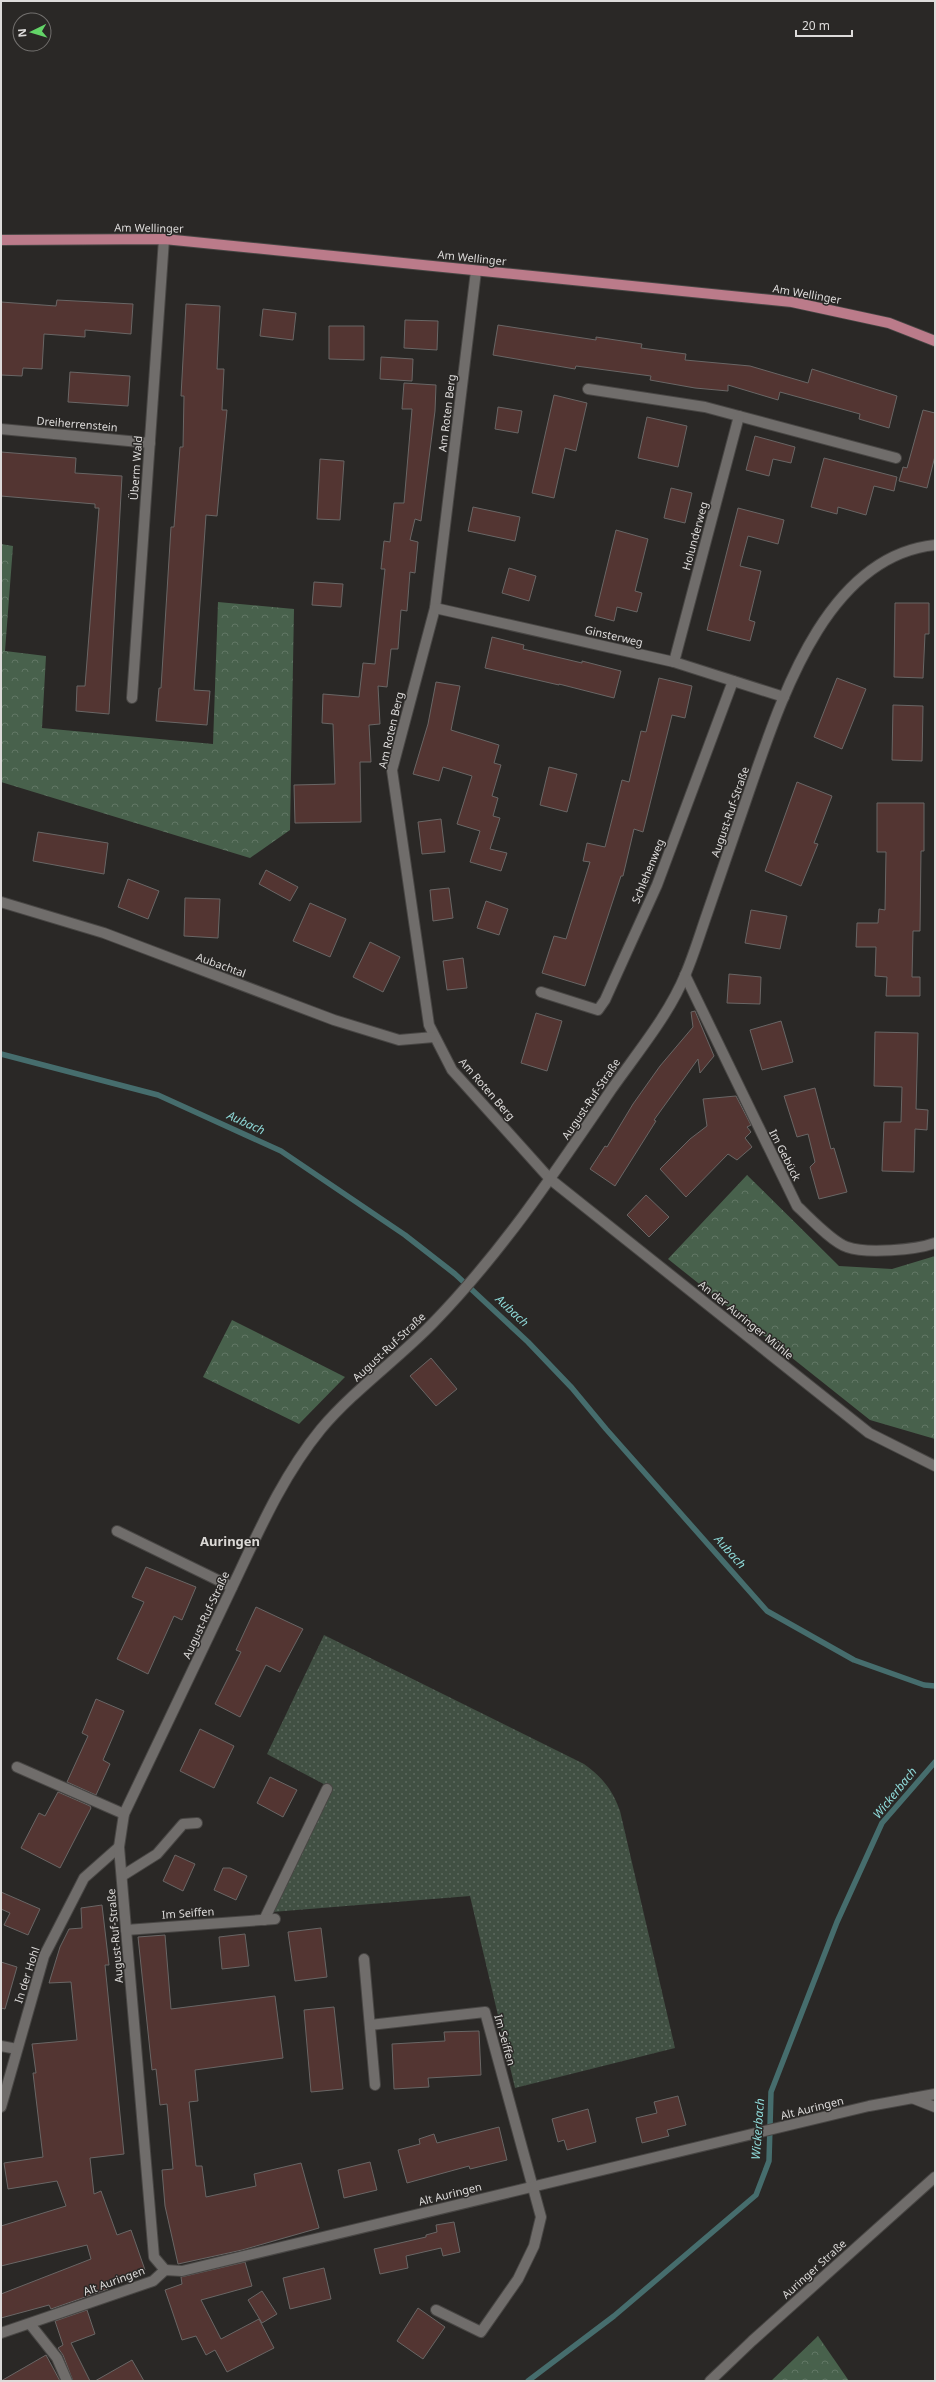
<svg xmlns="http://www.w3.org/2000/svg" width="936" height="2382" font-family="'Noto Sans',sans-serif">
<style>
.grass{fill:url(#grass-dots)}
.forest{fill:url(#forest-crowns)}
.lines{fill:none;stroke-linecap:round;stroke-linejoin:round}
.stream{stroke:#466d6d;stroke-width:5.5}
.building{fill:#533532;stroke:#696665}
.minor-casing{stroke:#484644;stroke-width:12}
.major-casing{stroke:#484644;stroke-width:12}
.minor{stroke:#706d6b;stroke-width:10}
.major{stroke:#bb7b8a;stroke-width:10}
.labels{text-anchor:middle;stroke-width:3;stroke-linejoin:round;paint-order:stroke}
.street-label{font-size:11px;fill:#dddbda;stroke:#2a2826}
.water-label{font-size:12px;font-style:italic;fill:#8ed9d8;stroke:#2a2826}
.quarter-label{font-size:13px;font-weight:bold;fill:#dbd9d6;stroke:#2a2826}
</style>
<defs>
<pattern id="grass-dots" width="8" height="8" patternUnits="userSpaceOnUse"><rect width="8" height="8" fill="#415043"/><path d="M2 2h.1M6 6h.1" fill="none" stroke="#5c695e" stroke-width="1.8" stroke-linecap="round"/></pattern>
<pattern id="forest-crowns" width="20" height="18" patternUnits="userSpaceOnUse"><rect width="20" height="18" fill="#48614c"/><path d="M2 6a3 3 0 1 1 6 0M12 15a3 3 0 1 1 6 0" fill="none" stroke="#627765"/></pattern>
</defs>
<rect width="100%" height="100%" fill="#2a2826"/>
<path class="grass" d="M 324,1635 L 584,1764 C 603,1778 612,1789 620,1811 L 675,2048 L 515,2088 L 470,1896 L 272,1912 L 333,1789 L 267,1754 Z"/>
<g class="forest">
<path d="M 1,544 L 13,546 L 5,651 L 46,656 L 42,728 L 213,744 L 218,602 L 294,609 L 290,830 L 250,858 L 1,782 Z"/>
<path d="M 747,1175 L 839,1266 L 892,1269 L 935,1256 L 935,1439 L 870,1420 L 668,1259 Z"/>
<path d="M 232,1320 L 345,1377 L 299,1424 L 203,1377 Z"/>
<path d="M 818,2336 L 849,2381 L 771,2381 Z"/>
</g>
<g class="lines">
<g class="stream">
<path d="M 1,1054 L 158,1095 L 281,1151 L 405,1235 L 455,1274 L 528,1342 L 572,1388 L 606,1429 L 767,1611 L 854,1660 L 924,1685 L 935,1686"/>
<path d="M 528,2381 L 614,2316 L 756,2195 L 769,2161 L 771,2092 L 837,1922 L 882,1823 L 935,1762"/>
</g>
</g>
<g class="building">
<path d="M 57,300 L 133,304 L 131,334 L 85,330 L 85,337 L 44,334 L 42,369 L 23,368 L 22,376 L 1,375 L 1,302 L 56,306 Z"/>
<path d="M 186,304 L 220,306 L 217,369 L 224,369 L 222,410 L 227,410 L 217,516 L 206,515 L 194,690 L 210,691 L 207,725 L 156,721 L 159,688 L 161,688 L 171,527 L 174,527 L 180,447 L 183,447 L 184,396 L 181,396 Z"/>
<path d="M 263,309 L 296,313 L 293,340 L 260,336 Z"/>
<path d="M 405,320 L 438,321 L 437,350 L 404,348 Z"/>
<path d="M 498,325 L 596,340 L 596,337 L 642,344 L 641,348 L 686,354 L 685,360 L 750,366 L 808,383 L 812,369 L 897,396 L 889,428 L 859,419 L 860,414 L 780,392 L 778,400 L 728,385 L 728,391 L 695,388 L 650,380 L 651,376 L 576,366 L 575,369 L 493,355 Z"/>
<path d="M 329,326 L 364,326 L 364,360 L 329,359 Z"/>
<path d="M 381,357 L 413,359 L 412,381 L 380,379 Z"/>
<path d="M 70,372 L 130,376 L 128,406 L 68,402 Z"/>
<path d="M 404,383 L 436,385 L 435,411 L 421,521 L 415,519 L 410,540 L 418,542 L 415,573 L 410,572 L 407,611 L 401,610 L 398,649 L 391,649 L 387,687 L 378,686 L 380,724 L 369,725 L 371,762 L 360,762 L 361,822 L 295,823 L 294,785 L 335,784 L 333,724 L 322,723 L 323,694 L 359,697 L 363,663 L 375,664 L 385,569 L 381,569 L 384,541 L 390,542 L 394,503 L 404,503 L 412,409 L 402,409 Z"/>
<path d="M 554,395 L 587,403 L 576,451 L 565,448 L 554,498 L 532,493 Z"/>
<path d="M 498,407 L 522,411 L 518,433 L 495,429 Z"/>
<path d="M 923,410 L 935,413 L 935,456 L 927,488 L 899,481 L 903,467 L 907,468 Z"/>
<path d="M 647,417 L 687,426 L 678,467 L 638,458 Z"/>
<path d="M 755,436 L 795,447 L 791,463 L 773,459 L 769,476 L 746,470 Z"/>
<path d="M 1,452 L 76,458 L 75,473 L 122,476 L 109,714 L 76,711 L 77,686 L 85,686 L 99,508 L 95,508 L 95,504 L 1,496 Z"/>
<path d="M 824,458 L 897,477 L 894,491 L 874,486 L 866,515 L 838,507 L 837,514 L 811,507 Z"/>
<path d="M 320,459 L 344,461 L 340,520 L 317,519 Z"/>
<path d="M 671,488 L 692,493 L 685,523 L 664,518 Z"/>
<path d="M 473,507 L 520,517 L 515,541 L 468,531 Z"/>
<path d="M 738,508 L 784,520 L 778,544 L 748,536 L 740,566 L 761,571 L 749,620 L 755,622 L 750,641 L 707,630 Z"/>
<path d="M 616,530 L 648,539 L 635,591 L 642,593 L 637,612 L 617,607 L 614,621 L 595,616 Z"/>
<path d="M 509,568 L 536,576 L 529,601 L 502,593 Z"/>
<path d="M 314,582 L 343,584 L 341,607 L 312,605 Z"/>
<path d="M 895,603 L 929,603 L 929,634 L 925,634 L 923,678 L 894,677 Z"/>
<path d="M 492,637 L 524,645 L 523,649 L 582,663 L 582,661 L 621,671 L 614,698 L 559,684 L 559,685 L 485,668 Z"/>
<path d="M 659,678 L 692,686 L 685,718 L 672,715 L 643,832 L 634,829 L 623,876 L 621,876 L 585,986 L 542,973 L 554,936 L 566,939 L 590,862 L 583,861 L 587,843 L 605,847 L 622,780 L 629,782 L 641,731 L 646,732 Z"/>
<path d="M 837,678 L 866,689 L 842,749 L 814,737 Z"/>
<path d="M 436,682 L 460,686 L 451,730 L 499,745 L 494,763 L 501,765 L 492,796 L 498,798 L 493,816 L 500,818 L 490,849 L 507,853 L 501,871 L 470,862 L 480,831 L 457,824 L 472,776 L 443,767 L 439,781 L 413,774 L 428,724 Z"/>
<path d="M 893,705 L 923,706 L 922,761 L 892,760 Z"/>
<path d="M 549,767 L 577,774 L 567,812 L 540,805 Z"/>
<path d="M 797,782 L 832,796 L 814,843 L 818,844 L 801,886 L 765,871 Z"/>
<path d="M 877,803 L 924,803 L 924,851 L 921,851 L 920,931 L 913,931 L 912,977 L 920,977 L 920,996 L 886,996 L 887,977 L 875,976 L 876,947 L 856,947 L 857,923 L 878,923 L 879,909 L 885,910 L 886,852 L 877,852 Z"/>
<path d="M 441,819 L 445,852 L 422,854 L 418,822 Z"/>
<path d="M 38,832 L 108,843 L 104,874 L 33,861 Z"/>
<path d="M 266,870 L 298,887 L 290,901 L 259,884 Z"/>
<path d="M 128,879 L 159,891 L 148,919 L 118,907 Z"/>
<path d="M 449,888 L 453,918 L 433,921 L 430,890 Z"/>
<path d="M 185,898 L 220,899 L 218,938 L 184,936 Z"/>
<path d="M 486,901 L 508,909 L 499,935 L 477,928 Z"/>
<path d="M 310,903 L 346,919 L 330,957 L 293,941 Z"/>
<path d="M 751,910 L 787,916 L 780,949 L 745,943 Z"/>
<path d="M 370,942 L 400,957 L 383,992 L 353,977 Z"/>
<path d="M 463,958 L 467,988 L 447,990 L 443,961 Z"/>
<path d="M 729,974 L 761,977 L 760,1004 L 727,1003 Z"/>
<path d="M 695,1011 L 714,1056 L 700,1073 L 698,1059 L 654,1120 L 656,1121 L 615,1186 L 590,1169 L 605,1146 L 607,1147 L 633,1104 L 660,1066 L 693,1027 L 691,1012 Z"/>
<path d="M 536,1013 L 562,1021 L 547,1071 L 521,1063 Z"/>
<path d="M 781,1021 L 793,1062 L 762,1070 L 750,1030 Z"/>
<path d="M 875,1032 L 918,1033 L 916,1109 L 928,1110 L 927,1130 L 915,1129 L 914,1172 L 882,1171 L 884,1122 L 901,1122 L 902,1087 L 874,1086 Z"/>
<path d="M 815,1088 L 831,1149 L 834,1148 L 847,1192 L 819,1199 L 810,1167 L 815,1162 L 808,1134 L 797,1137 L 784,1096 Z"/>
<path d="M 736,1096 L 751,1125 L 747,1127 L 751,1132 L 745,1138 L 752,1147 L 737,1160 L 728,1154 L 686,1197 L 660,1169 L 690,1139 L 707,1126 L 703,1099 Z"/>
<path d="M 646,1195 L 669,1217 L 649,1237 L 627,1215 Z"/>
<path d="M 431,1358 L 457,1389 L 436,1406 L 410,1376 Z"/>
<path d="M 146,1567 L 196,1587 L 182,1620 L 174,1616 L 148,1674 L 117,1659 L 144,1602 L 132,1597 Z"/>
<path d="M 256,1607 L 303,1629 L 280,1672 L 266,1665 L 240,1717 L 215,1704 L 241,1652 L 236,1650 Z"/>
<path d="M 96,1699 L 124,1711 L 103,1760 L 110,1764 L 96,1795 L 67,1782 L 88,1736 L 82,1733 Z"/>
<path d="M 200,1729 L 234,1746 L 214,1788 L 180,1771 Z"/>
<path d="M 270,1777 L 297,1790 L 283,1817 L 257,1803 Z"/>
<path d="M 58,1792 L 90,1806 L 91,1808 L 60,1868 L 21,1848 L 39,1813 L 45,1816 Z"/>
<path d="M 175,1855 L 195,1864 L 183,1891 L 163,1881 Z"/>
<path d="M 223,1868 L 230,1868 L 247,1876 L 236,1900 L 214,1890 Z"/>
<path d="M 1,1892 L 40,1909 L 28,1935 L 4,1925 L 10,1913 L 1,1909 Z"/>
<path d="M 102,1905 L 109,1965 L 105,1965 L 124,2154 L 90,2158 L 94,2194 L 101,2191 L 117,2235 L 131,2230 L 145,2270 L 106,2284 L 108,2289 L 51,2309 L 49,2305 L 1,2318 L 1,2294 L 91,2259 L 87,2245 L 1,2266 L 1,2226 L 66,2206 L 57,2181 L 8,2189 L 4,2163 L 43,2157 L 33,2073 L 36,2073 L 32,2044 L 77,2040 L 71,1982 L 49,1983 L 60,1947 L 69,1929 L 82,1928 L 81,1908 Z"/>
<path d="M 321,1928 L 327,1977 L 295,1981 L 288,1932 Z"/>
<path d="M 245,1934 L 249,1966 L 222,1969 L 219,1937 Z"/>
<path d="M 165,1935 L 171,2009 L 275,1996 L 283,2058 L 195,2070 L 198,2101 L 189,2102 L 196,2166 L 202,2166 L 206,2197 L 256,2186 L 254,2174 L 301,2163 L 319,2228 L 242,2250 L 178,2264 L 165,2206 L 162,2170 L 173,2169 L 167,2104 L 160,2105 L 156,2069 L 152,2070 L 138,1937 Z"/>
<path d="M 1,1962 L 17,1967 L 5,2009 L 1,2008 Z"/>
<path d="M 334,2007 L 343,2089 L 311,2092 L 304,2010 Z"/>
<path d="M 479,2031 L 481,2075 L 428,2078 L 429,2087 L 394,2089 L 392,2044 L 445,2041 L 444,2032 Z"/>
<path d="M 678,2096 L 686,2125 L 667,2130 L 669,2136 L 642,2143 L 636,2118 L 657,2113 L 654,2102 Z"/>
<path d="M 588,2109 L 596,2142 L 567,2150 L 564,2140 L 558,2142 L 552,2119 Z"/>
<path d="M 499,2127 L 507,2160 L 470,2169 L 469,2166 L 407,2183 L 398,2150 L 420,2144 L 419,2139 L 434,2134 L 437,2143 Z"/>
<path d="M 370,2162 L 377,2190 L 344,2198 L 338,2170 Z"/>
<path d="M 454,2222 L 460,2252 L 443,2256 L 441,2248 L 406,2256 L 408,2268 L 380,2274 L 374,2249 L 426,2237 L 426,2235 L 437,2232 L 436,2225 Z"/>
<path d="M 245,2262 L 252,2286 L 201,2300 L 221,2339 L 259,2319 L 274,2348 L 227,2372 L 215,2350 L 206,2355 L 196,2336 L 182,2340 L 165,2290 L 182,2284 L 181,2277 Z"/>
<path d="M 324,2268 L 331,2299 L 290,2309 L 283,2278 Z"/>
<path d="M 262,2291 L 277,2314 L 262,2323 L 248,2300 Z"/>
<path d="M 418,2308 L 445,2327 L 423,2359 L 397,2341 Z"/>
<path d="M 87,2310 L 95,2334 L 71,2343 L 90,2381 L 73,2381 L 63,2355 L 58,2348 L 63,2345 L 55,2321 Z"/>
<path d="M 46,2355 L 60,2381 L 1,2381 Z"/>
<path d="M 132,2360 L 144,2381 L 95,2381 Z"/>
</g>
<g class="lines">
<defs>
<g id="minor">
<path d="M 476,271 L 435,608 L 392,770 L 429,1025 L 452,1070 L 550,1179 L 869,1433 L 935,1466"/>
<path d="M 588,389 L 705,407 L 896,458"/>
<path d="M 1,429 L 150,443"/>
<path d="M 435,608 L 674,662 L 784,697"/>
<path d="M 674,662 L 739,416"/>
<path d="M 132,698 L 164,239"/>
<path d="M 1,902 L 104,933 L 334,1020 L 399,1040 L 434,1037"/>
<path d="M 685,975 L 797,1206 C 809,1217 832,1242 847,1247 C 866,1254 916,1250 935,1243"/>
<path d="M 541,992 L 598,1010 L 605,1000 L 657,885 L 733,681"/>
<path d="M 117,1531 L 232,1587"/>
<path d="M 17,1767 L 124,1814"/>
<path d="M 122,1876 L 157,1854 L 183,1824 L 197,1823"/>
<path d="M 264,1920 L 327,1789"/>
<path d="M 126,1930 L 275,1919"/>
<path d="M 364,1959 L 375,2085"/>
<path d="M 370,2025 L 485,2012 L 541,2217 L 534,2246 L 518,2279 L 481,2332 L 436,2310"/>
<path d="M 1,2046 L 17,2049"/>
<path d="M 912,2098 L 935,2107"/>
<path d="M 1,2107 L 44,1956 L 84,1878 L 119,1847"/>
<path d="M 165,2270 L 154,2257 L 119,1847 L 124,1814 C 159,1742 193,1670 227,1598 C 255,1540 280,1479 321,1429 C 354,1390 397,1360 433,1323 C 502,1252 556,1171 611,1090 C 637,1053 669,1015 686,973 C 694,954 700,934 707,914 C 722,871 737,827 752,783 C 782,697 827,556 935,545"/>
<path d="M 30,2324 L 57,2358 L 67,2381"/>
<path d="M 1,2333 L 153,2281 L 165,2270 L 182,2271 L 869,2106 L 935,2094"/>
<path d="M 710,2381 L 752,2341 L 935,2177"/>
</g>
<path id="major" d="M 1,240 L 164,239 L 792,302 L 889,323 L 935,341"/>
</defs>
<use href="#minor" class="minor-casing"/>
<use href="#major" class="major-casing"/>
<use href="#minor" class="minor"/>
<use href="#major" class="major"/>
</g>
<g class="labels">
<g class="street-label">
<text transform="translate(149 228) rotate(1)" y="4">Am Wellinger</text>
<text transform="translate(472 258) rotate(6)" y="4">Am Wellinger</text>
<text transform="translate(807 294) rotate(10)" y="4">Am Wellinger</text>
<text transform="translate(447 413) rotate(-83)" y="4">Am Roten Berg</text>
<text transform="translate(77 424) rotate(5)" y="4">Dreiherrenstein</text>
<text transform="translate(136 468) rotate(-86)" y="4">Überm Wald</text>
<text transform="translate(695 536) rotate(-75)" y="4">Holunderweg</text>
<text transform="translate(614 636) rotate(13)" y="4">Ginsterweg</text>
<text transform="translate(391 730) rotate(-77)" y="4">Am Roten Berg</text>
<text transform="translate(730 812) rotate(-71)" y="4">August-Ruf-Straße</text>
<text transform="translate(648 871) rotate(-68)" y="4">Schlehenweg</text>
<text transform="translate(221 965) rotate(20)" y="4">Aubachtal</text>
<text transform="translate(487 1089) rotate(49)" y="4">Am Roten Berg</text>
<text transform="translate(591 1099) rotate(-56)" y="4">August-Ruf-Straße</text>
<text transform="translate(785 1155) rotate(63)" y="4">Im Gebück</text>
<text transform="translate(746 1320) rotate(39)" y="4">An der Auringer Mühle</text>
<text transform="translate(389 1347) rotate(-43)" y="4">August-Ruf-Straße</text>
<text transform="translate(206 1615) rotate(-65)" y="4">August-Ruf-Straße</text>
<text transform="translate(188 1913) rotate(-4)" y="4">Im Seiffen</text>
<text transform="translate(115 1936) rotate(-95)" y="4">August-Ruf-Straße</text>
<text transform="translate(27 1975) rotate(-72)" y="4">In der Hohl</text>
<text transform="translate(505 2040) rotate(75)" y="4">Im Seiffen</text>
<text transform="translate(812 2108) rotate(-14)" y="4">Alt Auringen</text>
<text transform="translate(450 2194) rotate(-14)" y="4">Alt Auringen</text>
<text transform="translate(814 2269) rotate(-42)" y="4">Auringer Straße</text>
<text transform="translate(114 2281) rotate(-20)" y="4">Alt Auringen</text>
</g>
<g class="water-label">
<text transform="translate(246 1123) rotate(25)" y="4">Aubach</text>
<text transform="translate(512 1311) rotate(43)" y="4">Aubach</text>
<text transform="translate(730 1552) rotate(48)" y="4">Aubach</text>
<text transform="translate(895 1793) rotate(-51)" y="4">Wickerbach</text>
<text transform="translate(758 2129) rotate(-86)" y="4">Wickerbach</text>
</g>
<g class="quarter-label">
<text x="230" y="1546">Auringen</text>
</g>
</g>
<rect width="936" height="2382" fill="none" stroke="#dddbda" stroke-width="4"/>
<g transform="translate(32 32) rotate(265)"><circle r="19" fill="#2a2826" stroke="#72706e"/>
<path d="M0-3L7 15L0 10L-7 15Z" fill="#63d468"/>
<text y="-6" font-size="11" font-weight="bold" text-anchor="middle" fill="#dddbda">N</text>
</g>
<path d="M796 30v6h56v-6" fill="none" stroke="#dddbda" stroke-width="2"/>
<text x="802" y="30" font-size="12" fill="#dddbda" stroke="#2a2826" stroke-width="3" paint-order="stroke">20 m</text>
</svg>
